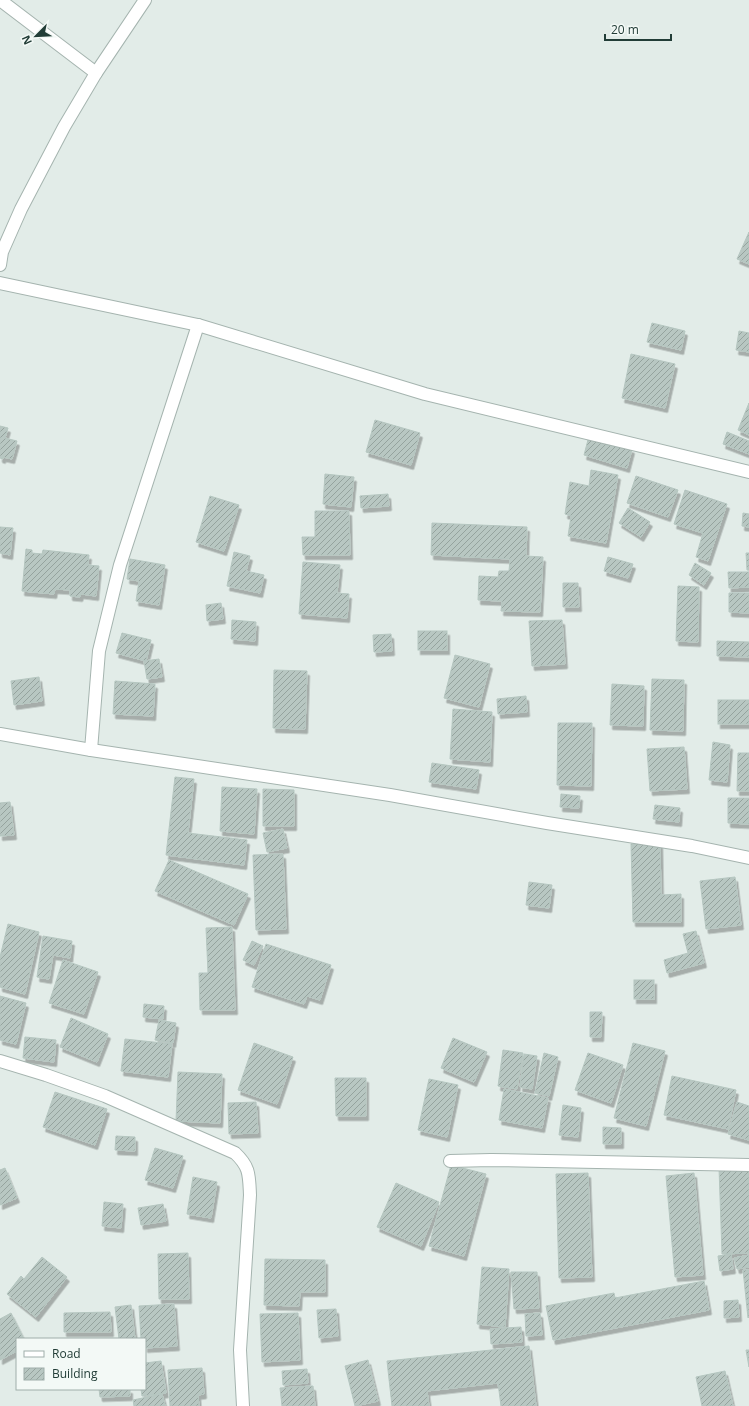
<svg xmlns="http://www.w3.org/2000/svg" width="749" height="1406" font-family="'Open Sans',sans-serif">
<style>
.building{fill:url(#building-hatch);stroke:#b5c6c0;filter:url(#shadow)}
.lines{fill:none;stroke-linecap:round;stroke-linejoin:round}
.minor-casing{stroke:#a5b4af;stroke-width:14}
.minor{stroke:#fff;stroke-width:12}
</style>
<defs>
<pattern id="building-hatch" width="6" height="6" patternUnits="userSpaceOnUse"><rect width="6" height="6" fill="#b8c7c2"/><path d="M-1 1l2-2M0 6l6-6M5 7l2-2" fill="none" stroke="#95a39e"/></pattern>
<filter id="shadow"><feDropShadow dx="2.5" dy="4.5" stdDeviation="0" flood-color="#0004"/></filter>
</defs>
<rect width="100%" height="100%" fill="#e2ece8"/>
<g class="building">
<path d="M 749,232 L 749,264 L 737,259 Z"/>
<path d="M 652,323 L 685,331 L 681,350 L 647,342 Z"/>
<path d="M 739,331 L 749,333 L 749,352 L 736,350 Z"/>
<path d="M 631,354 L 675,364 L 665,408 L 622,398 Z"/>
<path d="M 749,403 L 749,435 L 738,430 Z"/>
<path d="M 375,420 L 420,433 L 411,465 L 366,452 Z"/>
<path d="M 0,426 L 8,428 L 5,438 L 17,441 L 12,459 L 3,457 L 3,459 L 0,458 Z"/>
<path d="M 727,432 L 749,441 L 749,454 L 723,444 Z"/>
<path d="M 589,436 L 632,449 L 627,468 L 584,455 Z"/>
<path d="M 591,470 L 618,475 L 606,543 L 568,536 L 571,516 L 565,514 L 570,482 L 589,486 Z"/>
<path d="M 325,474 L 354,477 L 351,507 L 323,504 Z"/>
<path d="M 636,476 L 678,490 L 668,517 L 627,503 Z"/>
<path d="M 685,490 L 727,504 L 708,561 L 696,557 L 703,533 L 674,524 Z"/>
<path d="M 388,494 L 389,506 L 361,508 L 360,496 Z"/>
<path d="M 210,496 L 239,505 L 224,551 L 196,542 Z"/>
<path d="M 628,508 L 650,522 L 641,537 L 619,523 Z"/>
<path d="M 315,511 L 349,511 L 350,555 L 303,555 L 302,537 L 315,537 Z"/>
<path d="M 743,513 L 749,514 L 749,527 L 742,526 Z"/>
<path d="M 432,523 L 527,527 L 526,556 L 543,557 L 540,612 L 501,611 L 502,601 L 478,600 L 479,576 L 498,577 L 499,571 L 509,571 L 510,559 L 431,555 Z"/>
<path d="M 0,527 L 13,528 L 10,555 L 0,553 Z"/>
<path d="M 26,549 L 32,550 L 32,553 L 42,554 L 43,550 L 89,555 L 88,565 L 99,566 L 96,596 L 81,594 L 80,597 L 70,596 L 70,590 L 55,589 L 54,594 L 22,591 Z"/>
<path d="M 234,552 L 250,556 L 246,571 L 264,575 L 260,593 L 227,586 Z"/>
<path d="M 746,553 L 749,553 L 749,570 L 747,570 Z"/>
<path d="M 608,557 L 633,564 L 628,578 L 604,571 Z"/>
<path d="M 130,559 L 165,565 L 159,605 L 136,601 L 139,581 L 127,579 Z"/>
<path d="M 303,562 L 340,565 L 337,593 L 349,594 L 347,618 L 299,614 Z"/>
<path d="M 695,563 L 711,573 L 704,585 L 689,575 Z"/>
<path d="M 728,572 L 749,572 L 749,587 L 729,588 Z"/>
<path d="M 563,583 L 578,583 L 579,607 L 563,607 Z"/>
<path d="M 678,586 L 699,587 L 698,642 L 676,641 Z"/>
<path d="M 729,593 L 749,593 L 749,613 L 729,612 Z"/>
<path d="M 221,603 L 223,619 L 207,621 L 206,605 Z"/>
<path d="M 232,620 L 256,622 L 255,641 L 231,639 Z"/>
<path d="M 562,620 L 565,664 L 532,666 L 529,621 Z"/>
<rect x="418" y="631" width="29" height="19"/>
<path d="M 122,633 L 151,640 L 146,661 L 116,653 Z"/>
<path d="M 391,634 L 392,651 L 374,652 L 373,635 Z"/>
<path d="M 717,641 L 749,642 L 749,657 L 717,656 Z"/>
<path d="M 455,655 L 490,664 L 479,707 L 444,698 Z"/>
<path d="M 159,659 L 162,677 L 147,679 L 144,661 Z"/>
<path d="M 274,670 L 307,671 L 305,729 L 273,728 Z"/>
<path d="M 39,677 L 42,701 L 14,705 L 11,681 Z"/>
<path d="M 652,679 L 684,680 L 683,731 L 650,730 Z"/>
<path d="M 115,681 L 155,684 L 153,716 L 113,714 Z"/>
<path d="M 612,684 L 644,686 L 643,726 L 610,725 Z"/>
<path d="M 526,696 L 527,712 L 498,714 L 497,699 Z"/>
<rect x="718" y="700" width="31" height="24"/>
<path d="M 453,709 L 492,712 L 490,762 L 450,759 Z"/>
<path d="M 558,723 L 592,723 L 591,786 L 557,785 Z"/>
<path d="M 713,742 L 730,745 L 727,782 L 709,780 Z"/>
<path d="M 684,747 L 687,789 L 650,791 L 647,749 Z"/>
<path d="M 738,753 L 749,753 L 749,791 L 737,791 Z"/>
<path d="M 432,763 L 479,770 L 476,789 L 429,782 Z"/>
<path d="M 175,777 L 194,779 L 188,833 L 247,840 L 244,865 L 166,855 Z"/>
<path d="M 222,787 L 257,789 L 254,834 L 220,831 Z"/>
<path d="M 263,789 L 294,790 L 294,826 L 263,826 Z"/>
<path d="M 561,794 L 580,796 L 579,808 L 560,807 Z"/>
<path d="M 728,798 L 749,798 L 749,824 L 728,823 Z"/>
<path d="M 10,802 L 14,835 L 0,836 L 0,803 Z"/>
<path d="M 655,805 L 680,808 L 679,822 L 653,819 Z"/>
<path d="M 283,829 L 287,848 L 267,852 L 263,833 Z"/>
<path d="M 660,843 L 661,895 L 681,894 L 681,922 L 633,922 L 631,844 Z"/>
<path d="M 283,854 L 286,929 L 256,930 L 253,855 Z"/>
<path d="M 169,860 L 248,894 L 234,925 L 155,891 Z"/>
<path d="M 735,877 L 741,925 L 706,929 L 700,881 Z"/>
<path d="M 529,882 L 552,885 L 549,908 L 526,905 Z"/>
<path d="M 8,924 L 39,932 L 25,994 L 0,987 L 0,957 Z"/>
<path d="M 232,927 L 235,1010 L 200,1010 L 199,973 L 208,973 L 206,928 Z"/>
<path d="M 696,931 L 704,963 L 667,973 L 664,960 L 688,953 L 683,934 Z"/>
<path d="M 43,936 L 72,941 L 70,958 L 53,955 L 49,979 L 37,977 Z"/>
<path d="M 252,941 L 263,946 L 254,965 L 243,960 Z"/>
<path d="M 266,944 L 331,965 L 320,1000 L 307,996 L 304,1004 L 252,987 Z"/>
<path d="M 63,960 L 98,972 L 84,1014 L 49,1003 Z"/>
<rect x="634" y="980" width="20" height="19"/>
<path d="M 0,996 L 26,1003 L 16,1044 L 0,1040 Z"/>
<path d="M 144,1004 L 164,1006 L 163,1019 L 143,1017 Z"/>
<path d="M 590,1012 L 602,1012 L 601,1037 L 590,1037 Z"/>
<path d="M 71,1018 L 108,1034 L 97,1062 L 60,1047 Z"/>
<path d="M 159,1020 L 176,1023 L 173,1043 L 155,1040 Z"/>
<path d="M 25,1037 L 56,1040 L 54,1062 L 23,1058 Z"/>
<path d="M 453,1038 L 487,1052 L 474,1082 L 441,1068 Z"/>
<path d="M 125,1039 L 172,1044 L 168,1077 L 121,1071 Z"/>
<path d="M 254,1043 L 293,1057 L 277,1104 L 238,1090 Z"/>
<path d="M 633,1043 L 665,1051 L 646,1126 L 614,1118 Z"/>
<path d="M 503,1050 L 523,1053 L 517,1089 L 498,1086 Z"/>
<path d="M 544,1053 L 558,1057 L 549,1096 L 535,1093 Z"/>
<path d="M 588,1053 L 623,1065 L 611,1103 L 575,1090 Z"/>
<path d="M 524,1054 L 537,1056 L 532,1089 L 520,1087 Z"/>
<path d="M 178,1072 L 222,1074 L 220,1123 L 176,1121 Z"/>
<path d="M 672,1076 L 736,1090 L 728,1129 L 664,1115 Z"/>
<path d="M 335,1078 L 366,1078 L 366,1116 L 336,1116 Z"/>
<path d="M 429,1079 L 458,1085 L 447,1137 L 418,1130 Z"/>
<path d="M 504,1089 L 548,1098 L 542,1128 L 499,1120 Z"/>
<path d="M 55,1092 L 107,1109 L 95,1145 L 43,1127 Z"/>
<path d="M 256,1102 L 258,1133 L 229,1134 L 228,1103 Z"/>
<path d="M 737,1102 L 749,1106 L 749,1140 L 728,1134 Z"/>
<path d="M 563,1105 L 581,1108 L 578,1137 L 559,1135 Z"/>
<path d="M 603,1127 L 621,1128 L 621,1144 L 603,1144 Z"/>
<path d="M 116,1136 L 135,1137 L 135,1151 L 115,1150 Z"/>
<path d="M 155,1148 L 183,1156 L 173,1188 L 145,1180 Z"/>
<path d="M 451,1165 L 486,1174 L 464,1256 L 429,1246 Z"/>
<path d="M 749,1167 L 749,1253 L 722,1254 L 719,1168 Z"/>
<path d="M 5,1168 L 17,1198 L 0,1205 L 0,1170 Z"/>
<path d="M 588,1173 L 592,1277 L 559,1278 L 556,1174 Z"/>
<path d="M 694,1173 L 703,1275 L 675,1277 L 666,1176 Z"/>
<path d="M 193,1177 L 217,1182 L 211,1218 L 187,1214 Z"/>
<path d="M 396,1183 L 439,1202 L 421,1246 L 377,1227 Z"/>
<path d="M 104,1202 L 123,1204 L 121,1228 L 102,1226 Z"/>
<path d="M 163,1204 L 166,1221 L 141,1225 L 138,1208 Z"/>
<path d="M 188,1253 L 189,1299 L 159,1299 L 158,1254 Z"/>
<path d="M 731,1254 L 733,1269 L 720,1271 L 718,1256 Z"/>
<path d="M 749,1255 L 749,1267 L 737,1269 L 734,1258 Z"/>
<path d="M 42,1257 L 67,1277 L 36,1317 L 7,1294 L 21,1276 L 24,1279 Z"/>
<path d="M 265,1259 L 325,1260 L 325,1292 L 300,1292 L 299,1306 L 264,1305 Z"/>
<path d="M 482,1267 L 509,1269 L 505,1327 L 477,1324 Z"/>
<path d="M 743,1270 L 749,1270 L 749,1317 L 748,1318 Z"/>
<path d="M 511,1272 L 537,1272 L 539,1308 L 514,1309 Z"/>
<path d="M 704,1281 L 709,1310 L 553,1340 L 546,1306 L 614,1293 L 615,1298 Z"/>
<path d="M 738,1300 L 739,1317 L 724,1318 L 724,1301 Z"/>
<path d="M 174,1304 L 177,1346 L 145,1348 L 145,1339 L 141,1339 L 139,1306 Z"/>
<path d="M 131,1305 L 135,1339 L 119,1339 L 115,1307 Z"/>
<path d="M 336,1309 L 338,1336 L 319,1338 L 317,1310 Z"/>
<path d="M 110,1312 L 111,1332 L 64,1332 L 64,1313 Z"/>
<path d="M 11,1313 L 24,1339 L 17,1339 L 17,1351 L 0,1360 L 0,1319 Z"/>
<path d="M 298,1313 L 300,1360 L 262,1362 L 260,1314 Z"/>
<path d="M 540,1313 L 542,1335 L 526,1336 L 525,1314 Z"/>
<path d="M 521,1327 L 522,1342 L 491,1344 L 490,1329 Z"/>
<path d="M 529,1346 L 536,1406 L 501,1406 L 498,1383 L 427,1391 L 429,1406 L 392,1406 L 387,1361 Z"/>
<path d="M 746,1350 L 749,1350 L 749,1367 Z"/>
<path d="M 368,1360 L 378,1401 L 355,1406 L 345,1366 Z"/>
<path d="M 161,1361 L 166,1393 L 142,1396 L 141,1389 L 145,1389 L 145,1363 Z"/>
<path d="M 202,1368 L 204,1394 L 198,1395 L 199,1406 L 170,1406 L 168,1370 Z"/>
<path d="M 307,1369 L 308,1383 L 283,1385 L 282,1371 Z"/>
<path d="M 725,1371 L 733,1406 L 702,1406 L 696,1377 Z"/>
<path d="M 313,1386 L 315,1406 L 282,1406 L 280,1388 Z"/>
<path d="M 99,1389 L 130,1389 L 130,1396 L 100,1397 Z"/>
<path d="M 162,1394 L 165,1406 L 134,1406 L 133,1400 Z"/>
</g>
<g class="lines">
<defs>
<g id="minor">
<path d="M 0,0 L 96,73"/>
<path d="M 0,265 L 2,252 L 21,209 L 64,127 L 96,73 L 145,0"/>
<path d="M 0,283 L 198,325 L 425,394 L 749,472"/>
<path d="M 0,734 L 91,750 L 390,795 L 547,823 L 692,846 L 749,858"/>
<path d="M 91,750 L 99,651 L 120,565 L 198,325"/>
<path d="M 0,1061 L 46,1075 L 105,1096 L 235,1153 C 250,1167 249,1175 250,1195 L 240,1350 L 243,1406"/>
<path d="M 450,1161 L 491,1160 L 749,1165"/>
</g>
</defs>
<use href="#minor" class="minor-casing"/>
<use href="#minor" class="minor"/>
</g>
<rect x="16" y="1338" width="130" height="52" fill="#f3f9f6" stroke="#9faeaa"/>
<rect x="24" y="1351" width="20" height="6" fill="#ffffff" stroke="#9faeaa"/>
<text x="52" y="1358" font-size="12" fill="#223d37">Road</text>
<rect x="24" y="1368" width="20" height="12" fill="url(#building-hatch)" stroke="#9faeaa"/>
<text x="52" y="1378" font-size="12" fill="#223d37">Building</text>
<g transform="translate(36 36) rotate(246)" stroke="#f3f9f6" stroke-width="3" paint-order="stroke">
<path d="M0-3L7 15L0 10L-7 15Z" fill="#223d37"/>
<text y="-6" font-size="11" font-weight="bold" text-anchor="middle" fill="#223d37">N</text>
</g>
<path d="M605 34v6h66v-6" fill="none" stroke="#223d37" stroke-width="2"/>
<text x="611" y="34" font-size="12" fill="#223d37" stroke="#f3f9f6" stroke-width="3" paint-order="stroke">20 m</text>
</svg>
